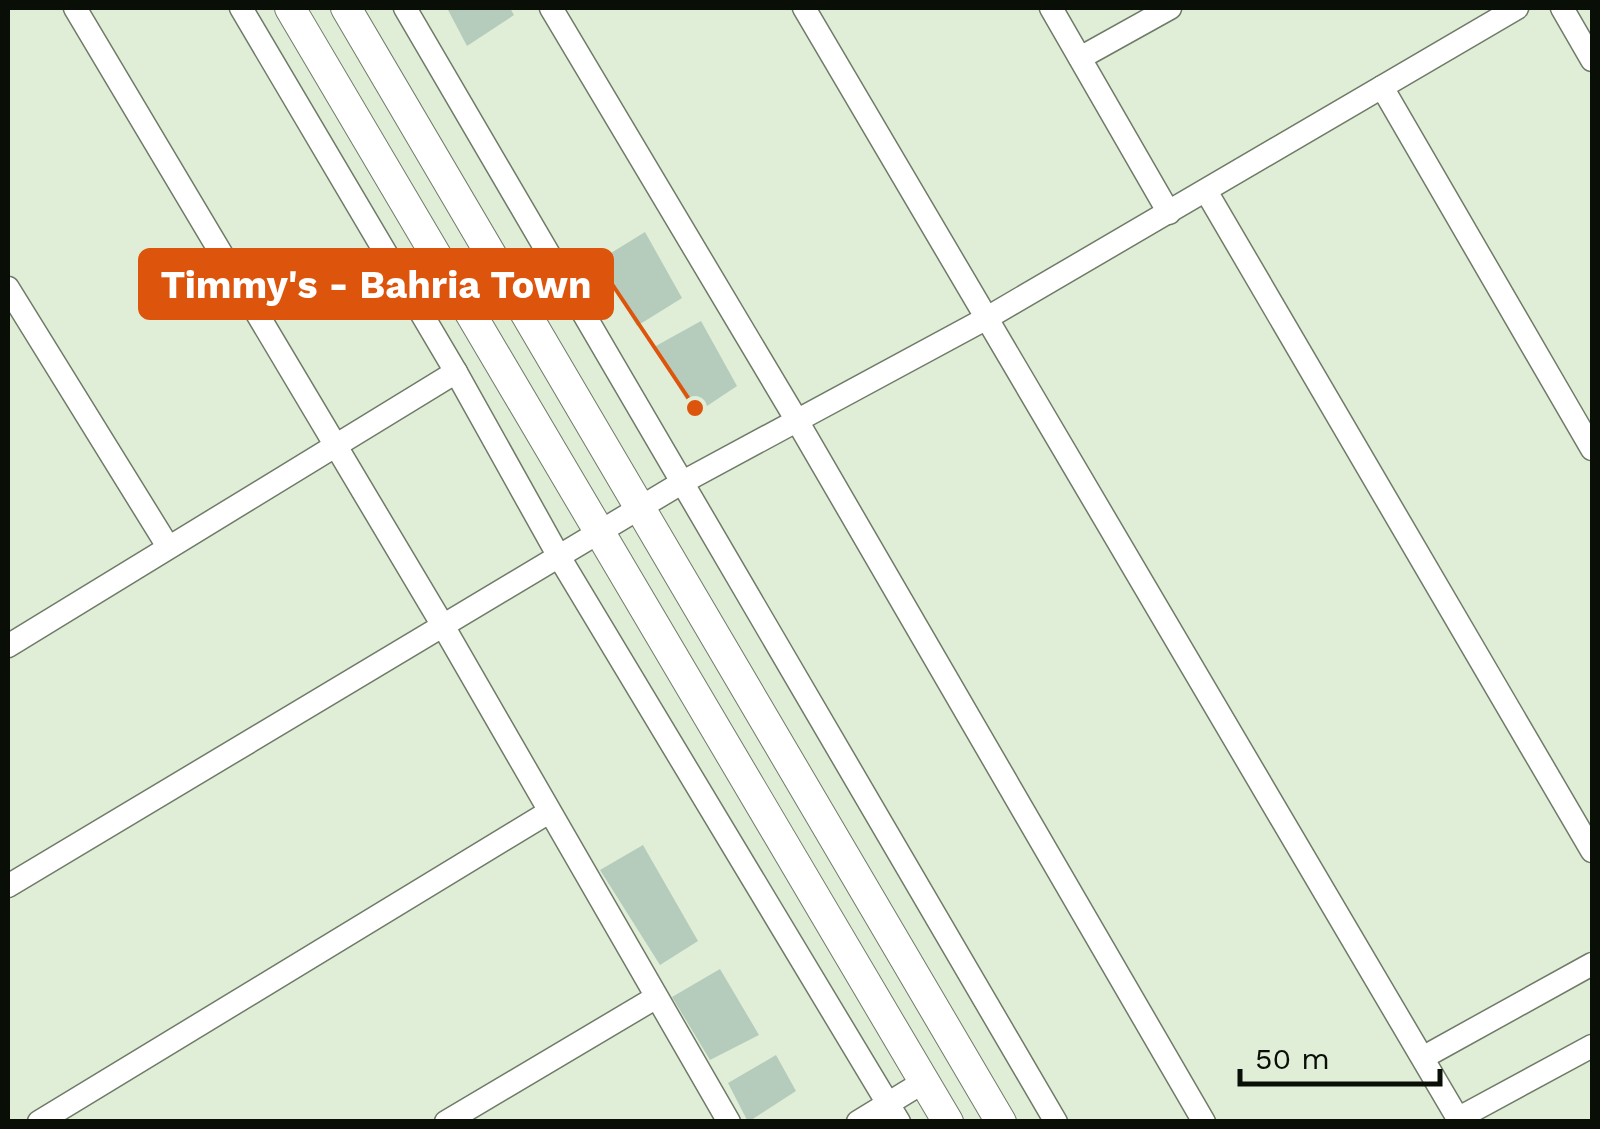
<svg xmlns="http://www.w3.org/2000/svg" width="1600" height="1129" font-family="'Work Sans',sans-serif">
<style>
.building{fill:#b5ccbc}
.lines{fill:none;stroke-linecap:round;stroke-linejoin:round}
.minor-casing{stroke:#6f7b67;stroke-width:25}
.tertiary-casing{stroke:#6f7b67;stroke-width:32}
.minor{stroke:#fff;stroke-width:22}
.tertiary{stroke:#fff;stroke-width:30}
.leader{fill:none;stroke:#dd550c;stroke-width:4}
.callout-dot{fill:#dd550c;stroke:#e0eed8;stroke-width:4}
.callout{fill:#dd550c;stroke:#dd550c;stroke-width:4}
.callout-label{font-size:38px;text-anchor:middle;font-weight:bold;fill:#fff}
</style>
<rect width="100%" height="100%" fill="#e0eed8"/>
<g class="building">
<path d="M 447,8 L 510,8 L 514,15 L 467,46 Z"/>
<path d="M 645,232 L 682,298 L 637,326 L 598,261 Z"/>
<path d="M 701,321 L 737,386 L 695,414 L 654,347 Z"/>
<path d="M 643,845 L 698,941 L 660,965 L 600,870 Z"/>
<path d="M 720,969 L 759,1035 L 710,1060 L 672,997 Z"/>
<path d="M 776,1055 L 796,1091 L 748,1122 L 728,1083 Z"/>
</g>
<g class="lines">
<defs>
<g id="minor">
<path d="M 75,8 L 442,624 L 729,1122"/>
<path d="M 241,8 L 456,372 L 558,555 L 899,1122"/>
<path d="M 405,8 L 1056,1122"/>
<path d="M 551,8 L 796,419 L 1204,1122"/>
<path d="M 804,8 L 1460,1122"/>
<path d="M 1051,8 L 1169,213"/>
<path d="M 1562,8 L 1592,60"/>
<path d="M 1080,58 L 1170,8"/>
<path d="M 1382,87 L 1592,449"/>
<path d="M 1206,191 L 1592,851"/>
<path d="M 8,288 L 167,545"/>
<path d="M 8,646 L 456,372"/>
<path d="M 8,886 L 683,482 L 987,318 L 1517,8"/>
<path d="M 1424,1057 L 1592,964"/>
<path d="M 1459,1118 L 1592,1046"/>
<path d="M 39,1122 L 549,812"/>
<path d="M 446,1122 L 655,998"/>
<path d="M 858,1122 L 925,1081"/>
</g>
<g id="tertiary">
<path d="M 290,8 L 948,1122"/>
<path d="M 346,8 L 1001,1122"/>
</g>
</defs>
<use href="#minor" class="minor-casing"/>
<use href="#tertiary" class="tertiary-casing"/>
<use href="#minor" class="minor"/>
<use href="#tertiary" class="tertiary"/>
</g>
<path class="leader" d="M695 408L612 284"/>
<circle class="callout-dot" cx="695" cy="408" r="10"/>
<rect class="callout" x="140" y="250" width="472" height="68" rx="10"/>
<g class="callout-label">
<text x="376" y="298">Timmy's - Bahria Town</text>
</g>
<rect width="1600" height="1129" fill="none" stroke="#090e07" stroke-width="20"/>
<path d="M1240 1069v15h200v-15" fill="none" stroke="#090e07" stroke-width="5"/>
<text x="1255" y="1069" font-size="30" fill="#090e07" stroke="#e0eed8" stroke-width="8" paint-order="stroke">50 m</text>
</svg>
